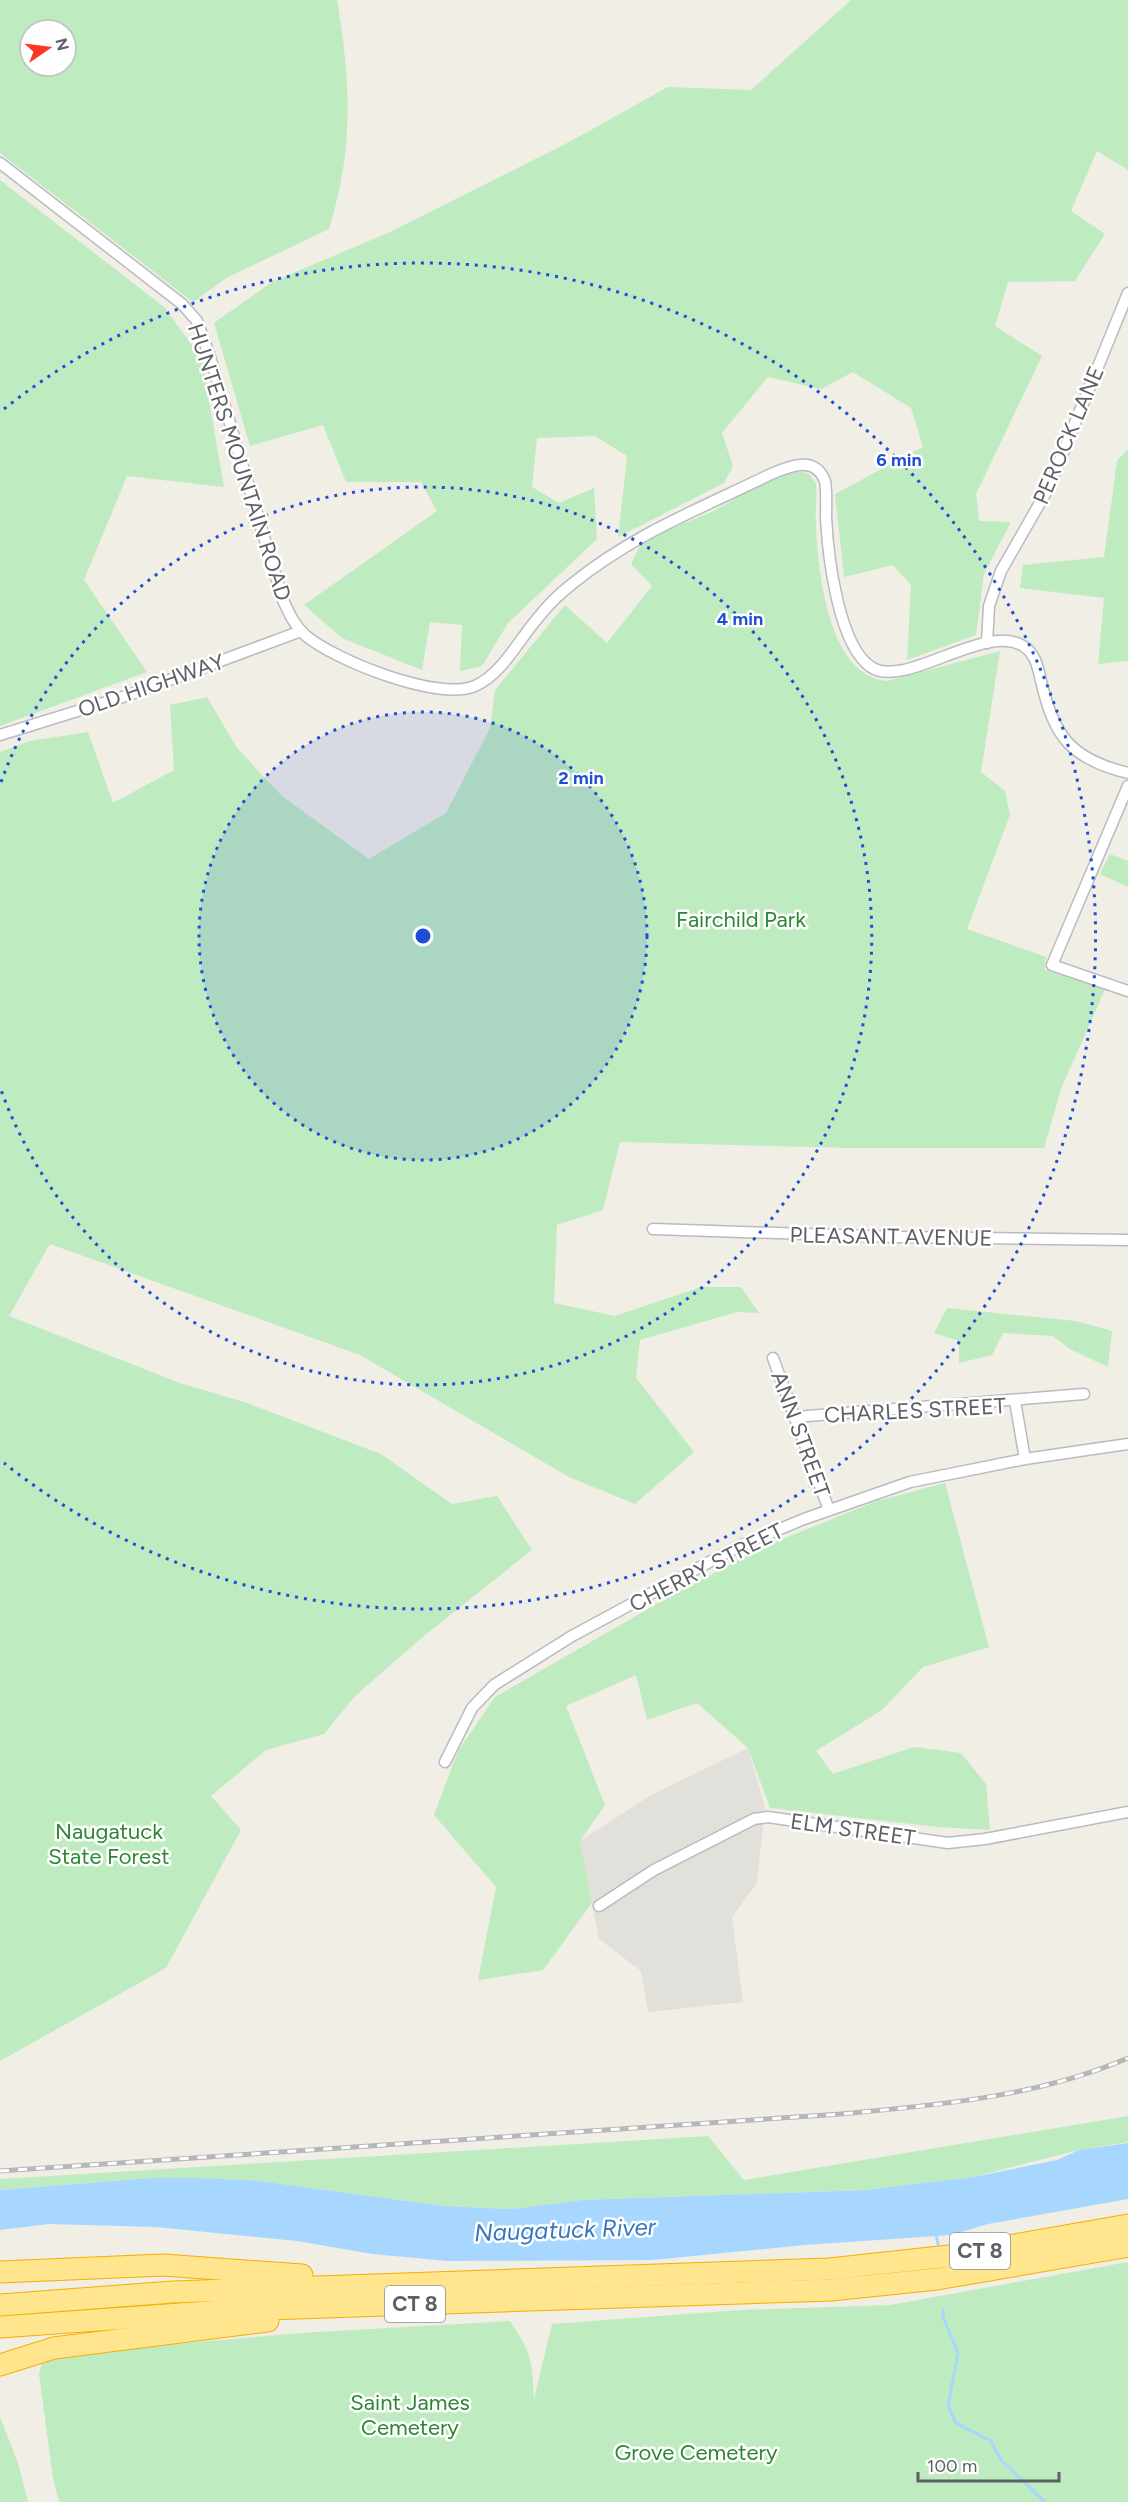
<svg xmlns="http://www.w3.org/2000/svg" width="1128" height="2502" font-family="Figtree,sans-serif">
<style>
.industrial{fill:#e1e0da}
.green{fill:#bfebc0;fill-rule:evenodd}
.water{fill:#a7d7ff}
.lines{fill:none;stroke-linecap:round;stroke-linejoin:round}
.stream{stroke:#a7d7ff;stroke-width:3}
.minor-casing{stroke:#b8bbc0;stroke-width:13}
.motorway-casing{stroke:#f6ae00;stroke-width:23}
.minor{stroke:#fff;stroke-width:10}
.motorway{stroke:#ffe58e;stroke-width:21}
.rail-casing{stroke:#b6b7b8;stroke-width:5}
.rail{stroke:#fff;stroke-width:3;stroke-dasharray:9;stroke-linecap:butt}
.ring{fill:none;stroke:#1d4ed8;stroke-width:3;stroke-dasharray:3 6}
.labels{text-anchor:middle;stroke-width:5;stroke-linejoin:round;paint-order:stroke}
.shield{fill:#fff;stroke:#8e9095;stroke-width:1.5}
.shield-label{font-size:21px;font-weight:bold;fill:#5d6167}
.street-label{font-size:22px;fill:#5d6167;stroke:#fff}
.park-label{font-size:22px;fill:#2c8732;stroke:#fff}
.water-label{font-size:24px;font-style:italic;fill:#3876bd;stroke:#fff}
.centre{fill:#1d4ed8;stroke:#fff;stroke-width:3}
.ring-label{font-size:18px;text-anchor:middle;font-weight:bold;fill:#1d4ed8;stroke:#fff;stroke-width:5;stroke-linejoin:round;paint-order:stroke}
</style>
<rect width="100%" height="100%" fill="#f1eee5"/>
<path class="industrial" d="M 748,1748 L 765,1807 L 757,1883 L 732,1917 L 743,2002 L 648,2012 L 641,1971 L 599,1939 L 580,1841 L 651,1795 Z"/>
<g class="green">
<path d="M 0,0 L 337,0 C 351,83 354,147 329,229 L 228,277 L 193,302 L 0,153 ZM 30,30 L 66,30 L 66,66 L 30,66 Z"/>
<path d="M 851,0 L 1128,0 L 1128,170 L 1097,151 L 1071,211 L 1105,234 L 1075,281 L 1008,282 L 995,326 L 1042,356 L 976,494 L 979,521 L 1011,522 L 984,574 L 976,635 L 907,660 L 911,585 L 893,565 L 844,577 L 835,494 L 923,447 L 911,408 L 853,372 L 821,389 L 768,377 L 722,433 L 733,466 L 724,483 L 618,537 L 627,456 L 595,436 L 537,438 L 532,487 L 559,503 L 594,488 L 597,539 L 508,623 L 482,666 L 460,671 L 462,625 L 430,622 L 422,670 L 342,638 L 304,605 L 437,511 L 421,482 L 346,482 L 323,425 L 250,446 L 214,323 L 272,282 L 390,232 L 571,141 L 668,87 L 751,90 Z"/>
<path d="M 0,180 L 164,307 L 202,359 L 224,487 L 127,476 L 84,580 L 147,672 L 0,726 Z"/>
<path d="M 1128,449 L 1128,661 L 1098,664 L 1104,598 L 1020,588 L 1023,565 L 1104,557 L 1117,461 Z"/>
<path d="M 803,472 L 810,475 L 816,484 C 817,498 815,512 816,526 C 818,572 828,676 887,681 L 1000,651 L 981,772 L 1005,791 L 1010,815 L 967,929 L 1046,957 L 1045,970 L 1105,989 L 1061,1089 L 1044,1148 L 851,1148 L 620,1142 L 603,1210 L 557,1225 L 554,1303 L 615,1316 L 701,1287 L 741,1287 L 759,1313 L 737,1312 L 640,1340 L 636,1378 L 694,1452 L 635,1504 L 569,1477 L 360,1355 L 50,1244 L 9,1316 L 180,1383 L 247,1403 L 381,1454 L 452,1504 L 497,1496 L 532,1550 L 425,1635 L 355,1696 L 324,1734 L 266,1750 L 211,1796 L 241,1830 L 166,1968 L 0,2061 L 0,752 L 30,741 L 88,732 L 113,803 L 174,770 L 170,705 L 207,697 L 237,748 L 282,796 L 369,859 L 446,813 L 490,728 L 495,690 L 565,605 L 607,643 L 652,586 L 631,564 L 643,540 C 666,530 690,522 713,511 C 740,498 771,471 803,472 Z"/>
<path d="M 1110,854 L 1128,861 L 1128,887 L 1100,874 Z"/>
<path d="M 947,1308 L 1076,1321 L 1112,1331 L 1108,1367 L 1070,1349 L 1053,1336 L 1003,1333 L 992,1355 L 959,1363 L 959,1341 L 934,1333 Z"/>
<path d="M 945,1483 L 989,1647 L 923,1667 L 882,1710 L 816,1751 L 833,1774 L 914,1747 L 961,1753 L 986,1784 L 990,1830 L 938,1827 L 770,1808 L 748,1748 L 697,1703 L 647,1720 L 636,1675 L 566,1706 L 605,1805 L 580,1841 L 592,1903 L 543,1970 L 478,1980 L 496,1887 L 434,1815 L 458,1751 L 495,1697 L 669,1597 L 765,1546 L 877,1501 Z"/>
<path d="M 1128,2116 L 1128,2142 L 1079,2150 L 973,2177 L 866,2190 L 582,2200 L 512,2209 L 443,2206 L 260,2181 L 151,2178 L 0,2190 L 0,2179 L 708,2136 L 744,2180 Z"/>
<path d="M 1128,2262 L 1128,2502 L 59,2502 L 53,2478 L 39,2374 L 43,2360 L 71,2353 L 301,2333 L 510,2321 C 532,2354 532,2360 534,2399 L 552,2324 L 740,2310 L 890,2305 Z"/>
<path d="M 0,2417 L 18,2463 L 28,2502 L 0,2502 Z"/>
</g>
<path class="water" d="M 1128,2143 L 1128,2199 L 988,2224 L 951,2235 L 805,2245 L 653,2260 L 448,2261 L 372,2254 L 297,2241 L 156,2227 L 49,2224 L 0,2230 L 0,2190 L 151,2178 L 194,2178 L 260,2181 L 443,2206 L 512,2209 L 582,2200 L 866,2190 L 973,2177 L 1057,2160 L 1079,2150 Z"/>
<g class="lines">
<g class="stream">
<path d="M 936,2234 L 938,2244"/>
<path d="M 943,2310 L 943,2317 L 958,2353 L 948,2406 L 956,2423 L 991,2441 L 1001,2460 L 1045,2502"/>
</g>
<defs>
<g id="minor">
<path d="M 0,163 L 182,304 L 197,321 L 211,360 L 283,600 C 289,613 294,625 305,635 C 334,660 439,702 475,686 C 502,674 518,641 537,619 C 547,606 559,594 572,584 C 633,534 702,508 771,474 C 790,466 815,455 825,481 C 827,493 826,505 826,518 C 828,555 838,645 871,667 C 905,690 984,622 1023,646 C 1036,654 1038,668 1041,681 C 1054,737 1071,759 1128,773"/>
<path d="M 987,643 L 989,606 L 1001,571 L 1049,487 L 1128,293"/>
<path d="M 0,735 L 129,695 L 301,631"/>
<path d="M 1128,786 L 1052,965 L 1128,991"/>
<path d="M 653,1229 L 896,1237 L 1128,1240"/>
<path d="M 773,1358 L 829,1510"/>
<path d="M 1015,1401 L 1025,1459"/>
<path d="M 795,1417 L 1084,1394"/>
<path d="M 445,1762 L 472,1708 L 494,1685 L 572,1636 L 739,1546 L 804,1519 L 910,1482 L 1025,1459 L 1128,1444"/>
<path d="M 599,1906 L 654,1870 L 754,1819 L 768,1817 L 948,1843 L 985,1839 L 1128,1812"/>
</g>
<g id="motorway">
<path d="M 0,2272 L 163,2265 L 302,2275"/>
<path d="M 0,2305 L 173,2292 L 830,2269 L 958,2255 L 1128,2225"/>
<path d="M 0,2327 L 236,2310 L 831,2290 L 937,2279 L 1128,2246"/>
<path d="M 0,2365 L 54,2348 L 268,2321"/>
</g>
</defs>
<use href="#minor" class="minor-casing"/>
<use href="#motorway" class="motorway-casing"/>
<use href="#minor" class="minor"/>
<use href="#motorway" class="motorway"/>
<defs>
<path id="rail" d="M 0,2171 L 841,2114 C 938,2105 1037,2097 1128,2058"/>
</defs>
<use href="#rail" class="rail-casing"/>
<use href="#rail" class="rail"/>
</g>
<circle cx="423" cy="936" r="224" fill="#1d4ed8" fill-opacity=".12"/>
<g class="ring">
<circle cx="423" cy="936" r="224"/>
<path d="M1 782A449 449 0 1 1 1 1090"/>
<path d="M4 409A673 673 0 1 1 4 1463"/>
</g>
<g class="labels">
<g class="shield">
<rect x="950" y="2233" width="60" height="36" rx="4.5"/>
<rect x="385" y="2286" width="60" height="36" rx="4.5"/>
</g>
<g class="shield-label">
<text x="980" y="2258">CT 8</text>
<text x="415" y="2311">CT 8</text>
</g>
<g class="street-label">
<text transform="translate(1068 435) rotate(-67)" y="8">PEROCK LANE</text>
<text transform="translate(240 462) rotate(72)" y="8">HUNTERS MOUNTAIN ROAD</text>
<text transform="translate(151 685) rotate(-19)" y="8">OLD HIGHWAY</text>
<text transform="translate(891 1236) rotate(1)" y="8">PLEASANT AVENUE</text>
<text transform="translate(915 1410) rotate(-3)" y="8">CHARLES STREET</text>
<text transform="translate(801 1434) rotate(70)" y="8">ANN STREET</text>
<text transform="translate(706 1567) rotate(-27)" y="8">CHERRY STREET</text>
<text transform="translate(853 1829) rotate(8)" y="8">ELM STREET</text>
</g>
<g class="park-label">
<text x="741" y="927">Fairchild Park</text>
<text x="109" y="1839">Naugatuck<tspan x="109" dy="25">State Forest</tspan></text>
<text x="410" y="2410">Saint James<tspan x="410" dy="25">Cemetery</tspan></text>
<text x="696" y="2460">Grove Cemetery</text>
</g>
<g class="water-label">
<text transform="translate(565 2230) rotate(-2)" y="8">Naugatuck River</text>
</g>
</g>
<circle cx="423" cy="936" r="9" class="centre"/>
<g class="ring-label">
<text x="899" y="466">6 min</text>
<text x="740" y="625">4 min</text>
<text x="581" y="784">2 min</text>
</g>
<g transform="translate(48 48) rotate(76)"><circle r="28" fill="#ffffff" stroke="#bec0c2" stroke-width="1.5"/>
<path d="M0-4.5L10 22L0 15L-10 22Z" fill="#fc3620"/>
<text y="-9" font-size="16" font-weight="bold" text-anchor="middle" fill="#5d6167">N</text>
</g>
<path d="M918 2472v9h141v-9" fill="none" stroke="#5d6167" stroke-width="3"/>
<text x="927" y="2472" font-size="18" fill="#5d6167" stroke="#ffffff" stroke-width="4.5" paint-order="stroke">100 m</text>
</svg>
